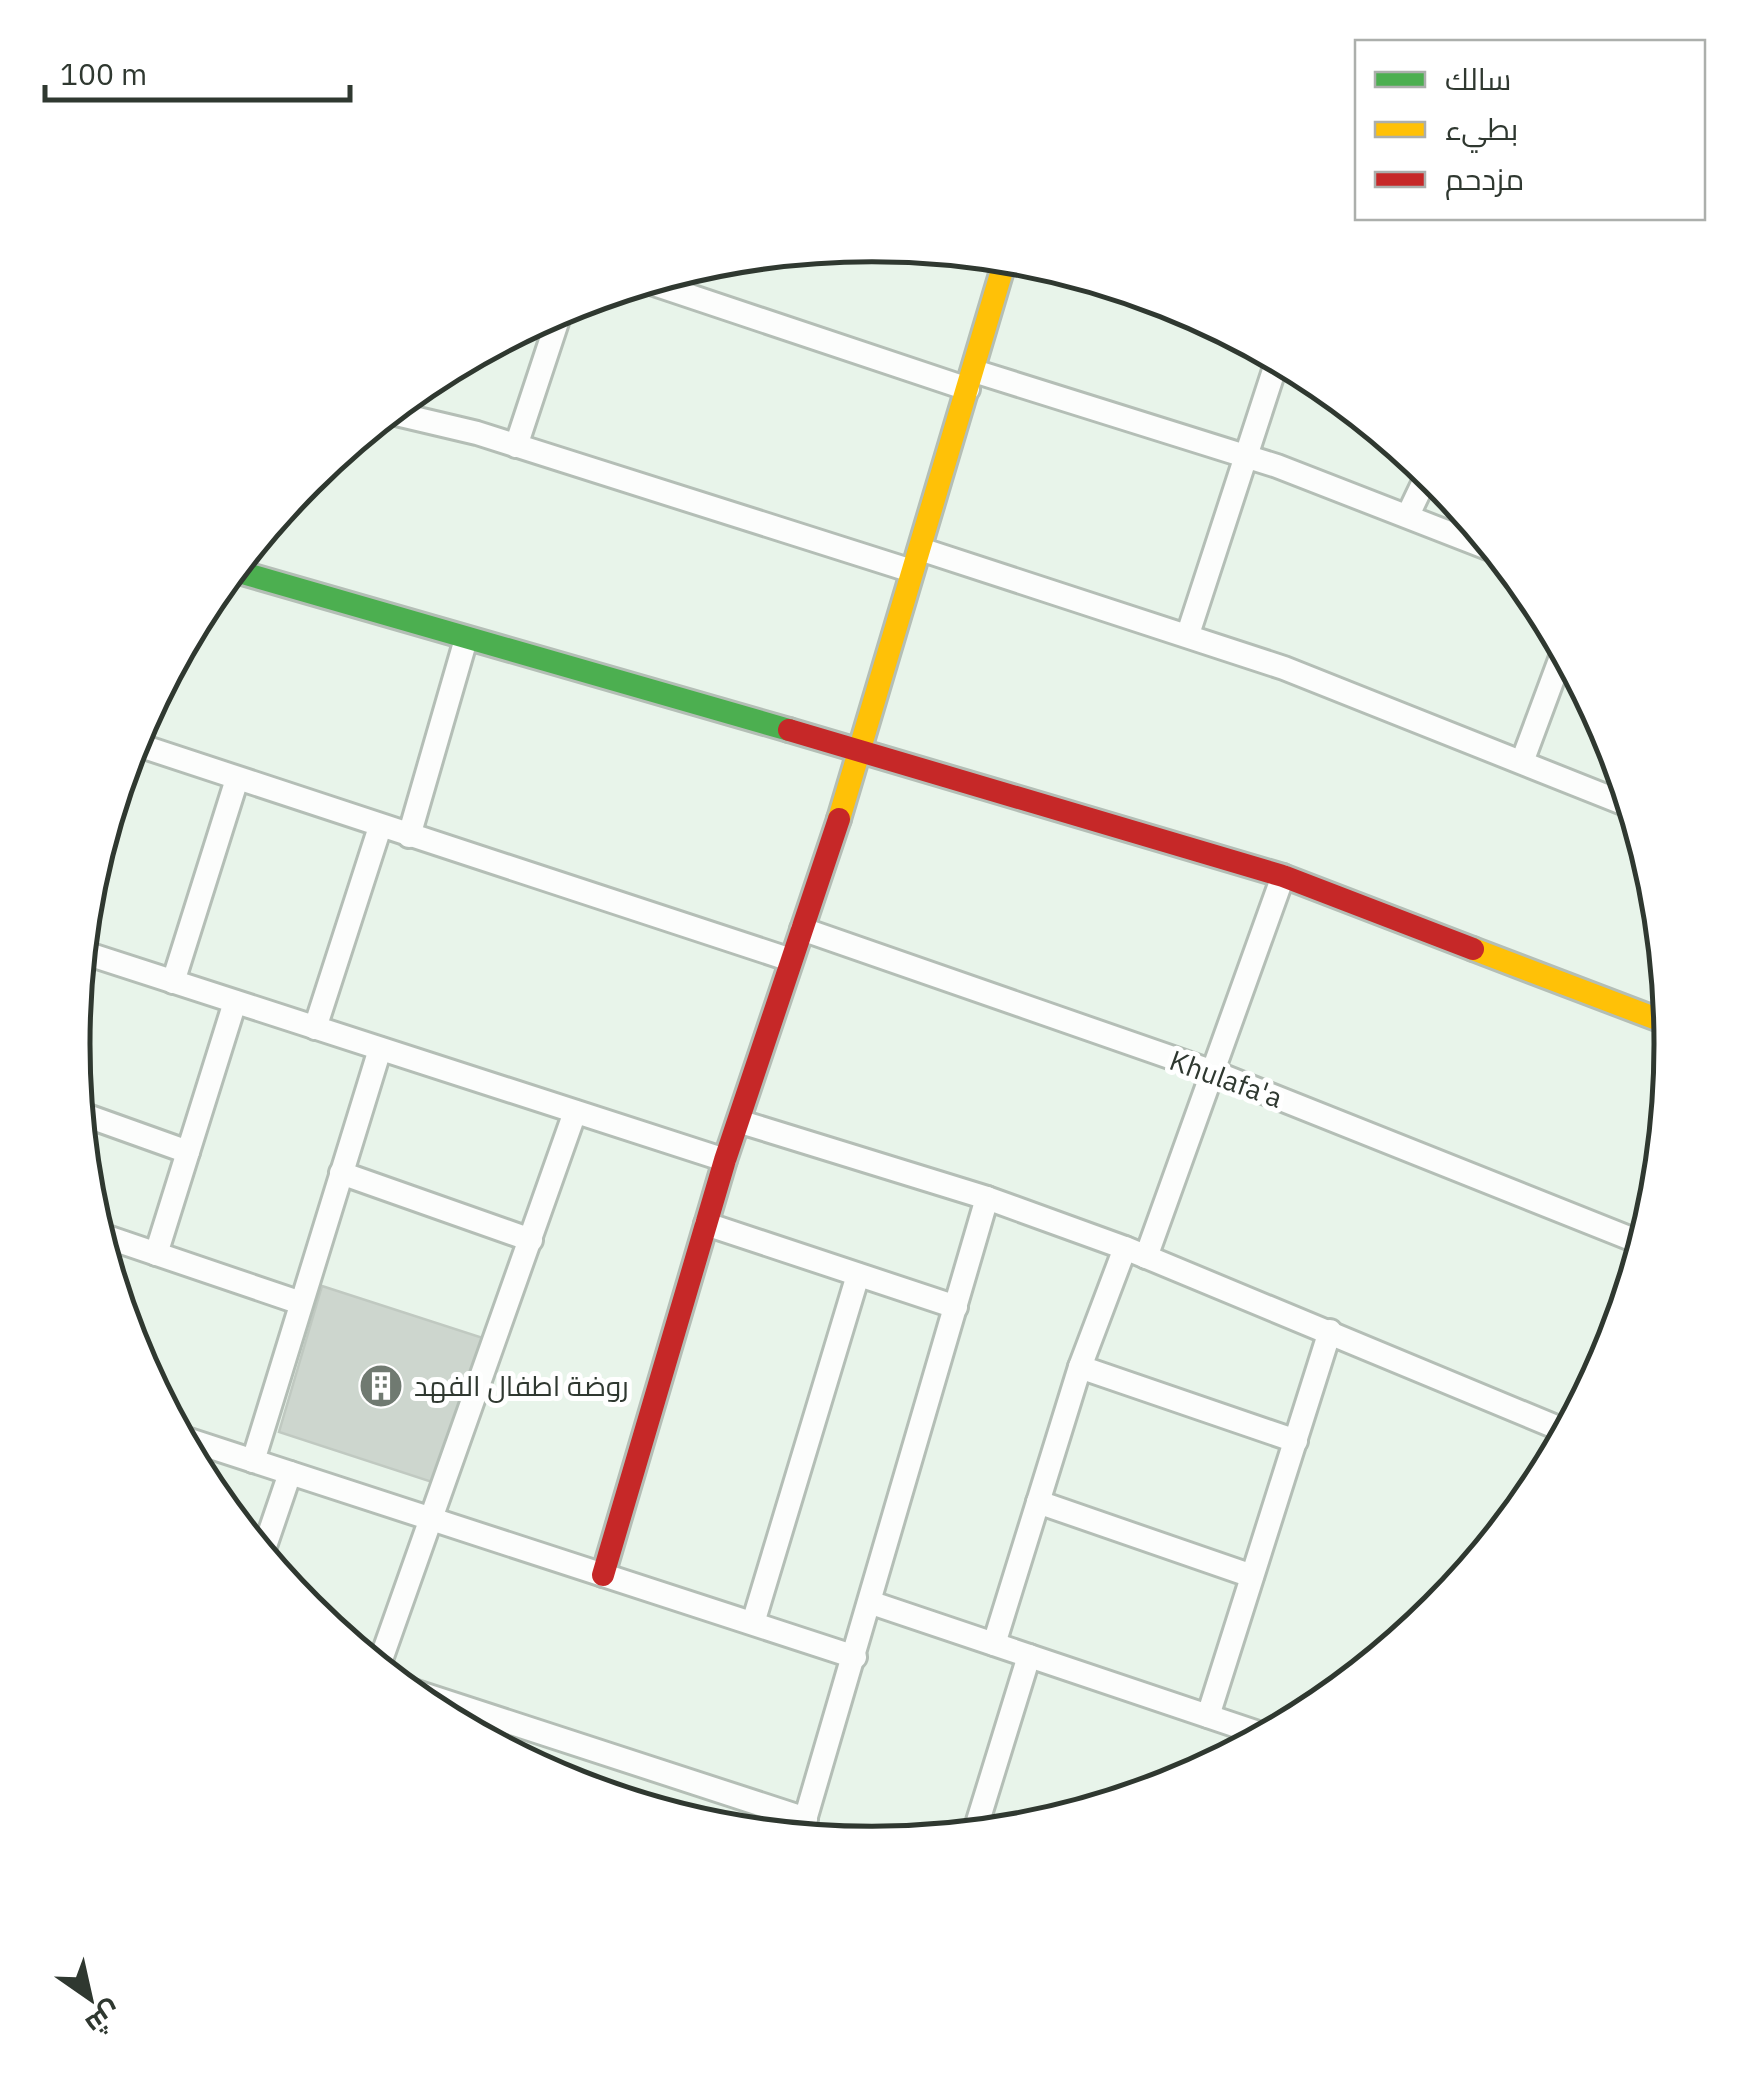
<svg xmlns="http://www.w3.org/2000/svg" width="1745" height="2088" font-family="'IBM Plex Sans',Cairo,sans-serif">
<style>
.building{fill:#cdd6ce;stroke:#c0c9c1;stroke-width:2.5}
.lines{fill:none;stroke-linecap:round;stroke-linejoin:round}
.street-casing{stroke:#b4beb6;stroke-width:28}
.fast-casing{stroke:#b4beb6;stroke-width:28}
.slow-casing{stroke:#b4beb6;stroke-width:28}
.jam-casing{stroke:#b4beb6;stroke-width:28}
.street{stroke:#fcfdfc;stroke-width:22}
.fast{stroke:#4caf50;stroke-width:22}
.slow{stroke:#ffc107;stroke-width:22}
.jam{stroke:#c62828;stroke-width:22}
.labels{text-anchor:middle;stroke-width:10;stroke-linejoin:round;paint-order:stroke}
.street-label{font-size:28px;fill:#2f3830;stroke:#fff}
.poi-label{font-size:28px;fill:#2f3830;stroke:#fff;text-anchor:start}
.rim{fill:none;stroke:#2f3830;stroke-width:5}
</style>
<rect width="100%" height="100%" fill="#e8f4ea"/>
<path class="building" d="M 322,1286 L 486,1339 L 435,1483 L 279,1432 Z"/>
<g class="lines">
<defs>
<g id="street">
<path d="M 645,281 L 968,389"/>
<path d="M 974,371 L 1277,466 L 1498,552"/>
<path d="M 388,412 L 477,433 L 912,571"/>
<path d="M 516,446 L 562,307"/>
<path d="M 1408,515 L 1429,471"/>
<path d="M 920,549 L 1284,668 L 1633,807"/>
<path d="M 1188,634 L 1278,358"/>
<path d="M 132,743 L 791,960"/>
<path d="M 1522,762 L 1564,649"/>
<path d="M 409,836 L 466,639"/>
<path d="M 802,929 L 1213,1072 L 1644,1244"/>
<path d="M 82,952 L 725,1160"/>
<path d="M 173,982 L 237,779"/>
<path d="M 315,1028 L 380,827"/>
<path d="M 79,1113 L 188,1152"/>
<path d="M 741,1122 L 987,1198 L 1125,1248 L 1568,1432"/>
<path d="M 341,1173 L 531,1240"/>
<path d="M 706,1224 L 956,1307"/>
<path d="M 98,1234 L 301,1303"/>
<path d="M 156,1254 L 235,1002"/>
<path d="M 1146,1257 L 1283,876"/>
<path d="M 1080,1367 L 1296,1441"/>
<path d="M 180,1437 L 855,1657"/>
<path d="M 253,1461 L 380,1049"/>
<path d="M 1038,1502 L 1252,1576"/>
<path d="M 262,1555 L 290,1473"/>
<path d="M 872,1603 L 1267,1736"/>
<path d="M 753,1623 L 858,1275"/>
<path d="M 994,1644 L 1080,1367 L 1125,1248"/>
<path d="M 378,1668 L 575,1112"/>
<path d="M 401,1687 L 806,1819"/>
<path d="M 1208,1716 L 1330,1331"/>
<path d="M 974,1834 L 1029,1656"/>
<path d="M 800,1837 L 987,1198"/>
</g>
<path id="fast" d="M 232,570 L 789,730"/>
<g id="slow">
<path d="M 839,819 L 1006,257"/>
<path d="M 1473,949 L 1670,1024"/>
</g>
<g id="jam">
<path d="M 789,730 L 1283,876 L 1473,949"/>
<path d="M 603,1575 L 725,1160 L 839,819"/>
</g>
</defs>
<use href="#street" class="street-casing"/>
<use href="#fast" class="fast-casing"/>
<use href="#slow" class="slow-casing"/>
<use href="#jam" class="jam-casing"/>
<use href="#street" class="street"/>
<use href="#fast" class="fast"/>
<use href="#slow" class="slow"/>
<use href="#jam" class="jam"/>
</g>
<defs>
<symbol id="building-disc" viewBox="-11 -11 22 22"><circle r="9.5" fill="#707a71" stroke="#fff"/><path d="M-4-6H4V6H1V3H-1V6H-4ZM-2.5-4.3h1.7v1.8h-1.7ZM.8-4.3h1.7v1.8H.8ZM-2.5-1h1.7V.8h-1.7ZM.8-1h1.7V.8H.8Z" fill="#fff"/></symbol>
</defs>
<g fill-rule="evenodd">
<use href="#building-disc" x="356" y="1361" width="50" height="50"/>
</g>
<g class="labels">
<g class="street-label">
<text transform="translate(1226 1079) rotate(20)" y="10">Khulafa'a</text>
</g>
<g class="poi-label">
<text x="414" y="1396">روضة اطفال الفهد</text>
</g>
</g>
<path d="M0 0H1745V2088H0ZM90 1044a782 782 0 1 1 1564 0a782 782 0 1 1-1564 0Z" fill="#fff" fill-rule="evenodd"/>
<path class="rim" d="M90 1044a782 782 0 1 1 1564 0a782 782 0 1 1-1564 0Z"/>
<rect x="1355" y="40" width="350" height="180" fill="#ffffff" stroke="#acafac" stroke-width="2.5"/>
<rect x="1375" y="72" width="50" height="15" fill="#4caf50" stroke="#acafac" stroke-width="2.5"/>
<text x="1445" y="90" font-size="30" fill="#2f3830">سالك</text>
<rect x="1375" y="122" width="50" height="15" fill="#ffc107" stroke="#acafac" stroke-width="2.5"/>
<text x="1445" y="140" font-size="30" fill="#2f3830">بطيء</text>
<rect x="1375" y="172" width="50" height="15" fill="#c62828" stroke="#acafac" stroke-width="2.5"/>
<text x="1445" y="190" font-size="30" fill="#2f3830">مزدحم</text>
<g transform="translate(90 1998) rotate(146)" stroke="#ffffff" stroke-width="8" paint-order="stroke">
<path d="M0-8L18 38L0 25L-18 38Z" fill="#2f3830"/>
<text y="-15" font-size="28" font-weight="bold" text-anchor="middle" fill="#2f3830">ش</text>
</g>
<path d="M45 85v15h305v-15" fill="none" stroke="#2f3830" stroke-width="5"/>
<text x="60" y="85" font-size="30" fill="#2f3830" stroke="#ffffff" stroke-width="8" paint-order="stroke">100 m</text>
</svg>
